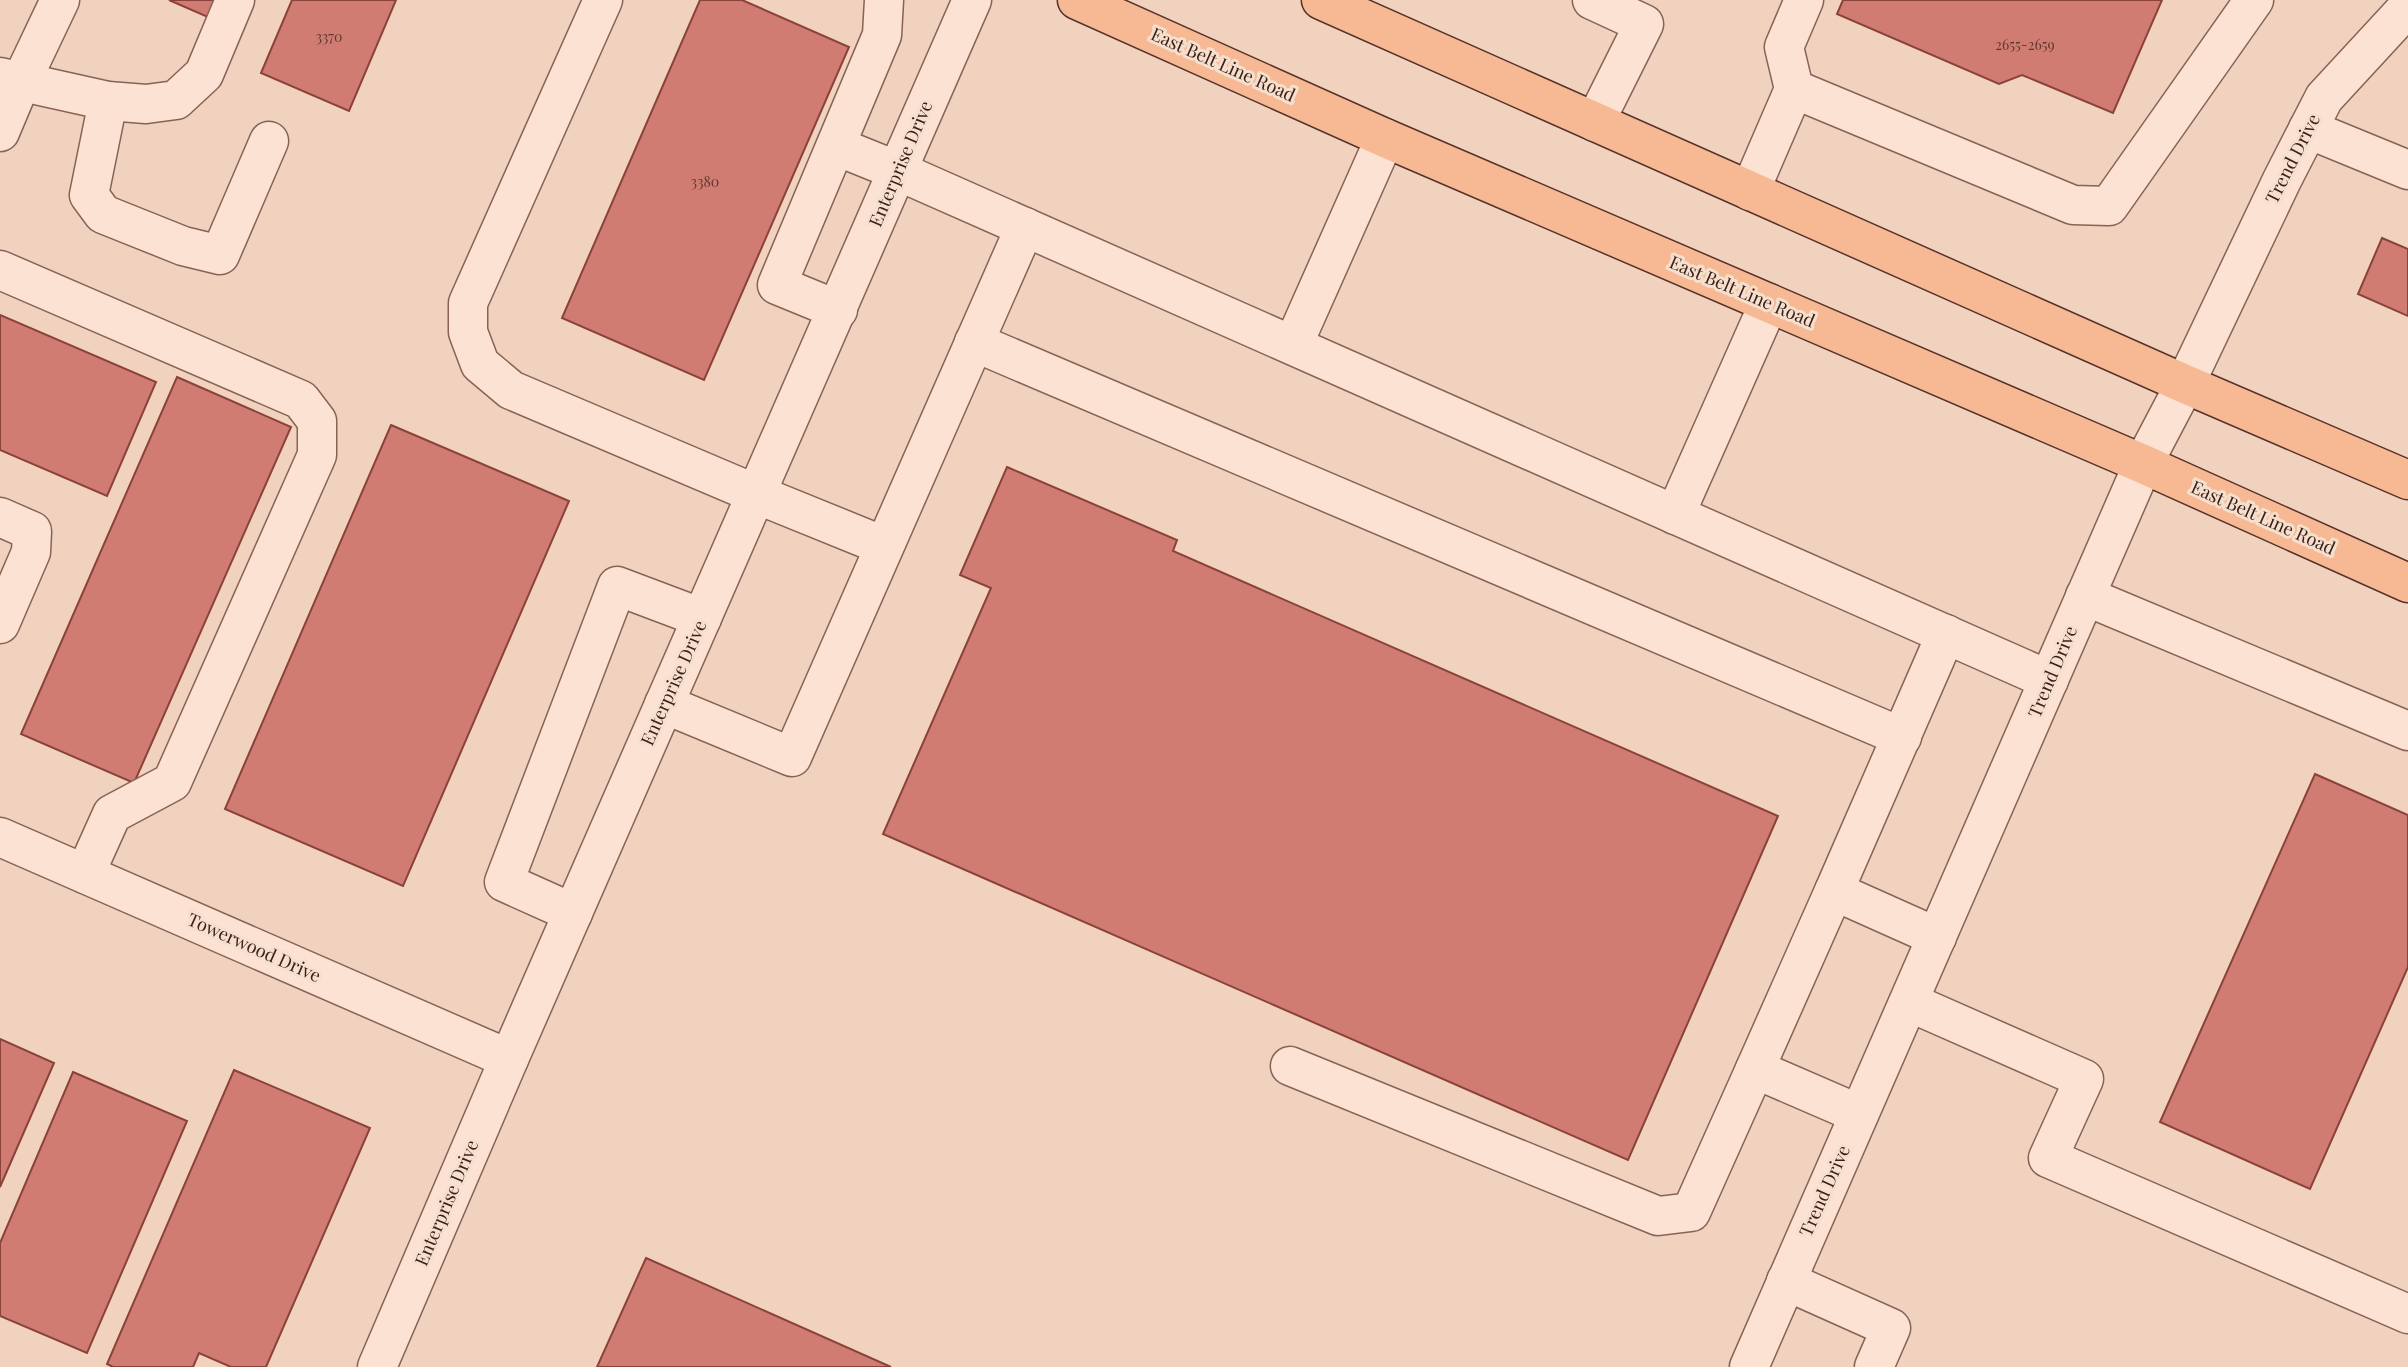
<svg xmlns="http://www.w3.org/2000/svg" width="2408" height="1367" font-family="'Playfair Display',serif">
<style>
.building{fill:#d07c72;stroke:#8a423b;stroke-width:2}
.lines{fill:none;stroke-linecap:round;stroke-linejoin:round}
.minor-casing{stroke:#896256;stroke-width:41}
.major-casing{stroke:#56322b;stroke-width:41}
.minor{stroke:#fbe2d2;stroke-width:38}
.major{stroke:#f6b993;stroke-width:38}
.labels{text-anchor:middle;stroke-width:6;stroke-linejoin:round;paint-order:stroke}
.number-label{font-size:14px;fill:#5e3831}
.street-label{font-size:18px;fill:#38211b;stroke:#f7dfce}
</style>
<rect width="100%" height="100%" fill="#f0d2be"/>
<g class="building">
<path d="M 169,0 L 217,0 L 210,18 Z"/>
<path d="M 292,0 L 396,0 L 349,111 L 261,73 Z"/>
<path d="M 700,0 L 742,0 L 849,47 L 704,380 L 562,318 Z"/>
<path d="M 1843,0 L 2162,0 L 2113,113 L 2022,75 L 1999,84 L 1837,14 Z"/>
<path d="M 2382,238 L 2408,249 L 2408,316 L 2358,294 Z"/>
<path d="M 0,315 L 156,382 L 107,496 L 0,450 Z"/>
<path d="M 177,377 L 291,427 L 134,783 L 21,734 Z"/>
<path d="M 391,425 L 569,501 L 403,886 L 225,809 Z"/>
<path d="M 1007,467 L 1177,540 L 1173,551 L 1778,816 L 1628,1160 L 883,834 L 991,588 L 960,575 Z"/>
<path d="M 2315,774 L 2408,815 L 2408,967 L 2310,1189 L 2160,1122 Z"/>
<path d="M 0,1039 L 54,1063 L 0,1187 Z"/>
<path d="M 234,1070 L 370,1128 L 266,1367 L 231,1367 L 199,1353 L 193,1367 L 113,1367 L 107,1364 Z"/>
<path d="M 73,1072 L 187,1121 L 87,1353 L 0,1316 L 0,1243 Z"/>
<path d="M 646,1258 L 891,1367 L 597,1367 Z"/>
</g>
<g class="lines">
<defs>
<g id="minor">
<path d="M 603,0 L 468,303 L 468,332 L 480,364 L 511,390 L 756,494 L 884,546"/>
<path d="M 1592,0 L 1644,24 L 1595,122"/>
<path d="M 0,77 L 108,101 L 146,104 L 176,100 L 204,74 L 235,0"/>
<path d="M 1794,89 L 2073,205 L 2109,206 L 2254,0"/>
<path d="M 108,101 L 89,195 L 103,214 L 183,246 L 220,255 L 269,141"/>
<path d="M 2308,129 L 2408,170"/>
<path d="M 0,132 L 21,82 L 60,0"/>
<path d="M 836,146 L 898,171 L 2049,680"/>
<path d="M 1750,191 L 1794,89 L 1784,47 L 1804,0"/>
<path d="M 0,270 L 301,400 L 317,421 L 317,455 L 172,782 L 112,814 L 85,874"/>
<path d="M 838,310 L 777,285 L 882,35 L 884,0"/>
<path d="M 974,342 L 1902,737"/>
<path d="M 1293,345 L 1385,138"/>
<path d="M 1675,515 L 1769,303"/>
<path d="M 0,517 L 32,531 L 31,552 L 0,624"/>
<path d="M 2085,596 L 2408,731"/>
<path d="M 664,704 L 792,757 L 1025,227"/>
<path d="M 0,837 L 509,1059"/>
<path d="M 1834,891 L 1946,634"/>
<path d="M 573,913 L 504,882 L 617,586 L 702,618"/>
<path d="M 1909,1002 L 2084,1079 L 2048,1158 L 2408,1314"/>
<path d="M 1290,1066 L 1658,1216 L 1691,1212 L 1755,1069"/>
<path d="M 1859,1114 L 1755,1069 L 1834,891 L 1937,937"/>
<path d="M 1786,1281 L 1891,1328 L 1874,1367"/>
<path d="M 377,1367 L 509,1059 L 972,0"/>
<path d="M 1749,1367 L 2143,464 L 2185,384 L 2282,180 L 2324,98 L 2408,7"/>
</g>
<g id="major">
<path d="M 1077,0 L 1385,138 L 2143,464 L 2408,583"/>
<path d="M 1321,0 L 2185,384 L 2408,480"/>
</g>
</defs>
<use href="#minor" class="minor-casing"/>
<use href="#major" class="major-casing"/>
<use href="#minor" class="minor"/>
<use href="#major" class="major"/>
</g>
<g class="labels">
<g class="number-label">
<text x="329" y="42">3370</text>
<text x="2025" y="50">2655-2659</text>
<text x="705" y="187">3380</text>
</g>
<g class="street-label">
<text transform="translate(1223 65) rotate(24)" y="6">East Belt Line Road</text>
<text transform="translate(2293 159) rotate(-63)" y="6">Trend Drive</text>
<text transform="translate(901 164) rotate(-67)" y="6">Enterprise Drive</text>
<text transform="translate(1742 292) rotate(23)" y="6">East Belt Line Road</text>
<text transform="translate(2263 518) rotate(24)" y="6">East Belt Line Road</text>
<text transform="translate(2053 672) rotate(-67)" y="6">Trend Drive</text>
<text transform="translate(674 683) rotate(-66)" y="6">Enterprise Drive</text>
<text transform="translate(254 948) rotate(24)" y="6">Towerwood Drive</text>
<text transform="translate(1825 1191) rotate(-66)" y="6">Trend Drive</text>
<text transform="translate(447 1203) rotate(-67)" y="6">Enterprise Drive</text>
</g>
</g>
</svg>
